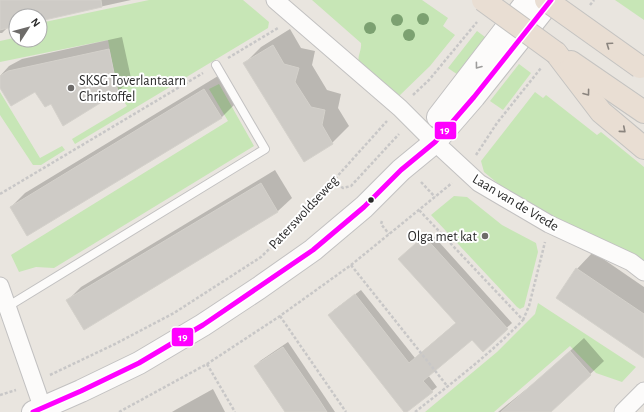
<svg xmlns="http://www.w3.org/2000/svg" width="644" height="412" font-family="'Alegreya Sans',sans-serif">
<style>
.green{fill:#c7e6b6}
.shadow{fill:#0003}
.building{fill:#cecbc6;stroke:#d4d1cb}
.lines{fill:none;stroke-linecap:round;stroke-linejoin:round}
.lane-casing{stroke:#c2c1c1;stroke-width:10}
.street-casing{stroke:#c2c1c1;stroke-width:19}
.secondary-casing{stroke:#c2c1c1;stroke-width:24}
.highway-casing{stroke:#c4c3c1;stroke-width:24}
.path{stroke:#c8c7c7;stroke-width:2.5;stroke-dasharray:3 2;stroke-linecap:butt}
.lane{stroke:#fcfbfa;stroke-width:8}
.street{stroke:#fcfbfa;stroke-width:17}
.secondary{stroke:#fcfbfa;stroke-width:22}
.highway{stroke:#e9ded3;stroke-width:22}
.highway-bridge-casing{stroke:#c4c3c1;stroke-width:24;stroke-linecap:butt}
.highway-bridge{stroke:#e9ded3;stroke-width:22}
.bus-1-casing{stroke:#fff;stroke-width:8}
.bus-1{stroke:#f0f;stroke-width:5}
.tree{fill:#7ca171}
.oneway{stroke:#8a847e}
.oneway2{stroke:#9e9d9c}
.poi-dot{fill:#6d6b69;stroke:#fff;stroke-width:1.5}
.bus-dot{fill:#2a2a2a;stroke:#fff;stroke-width:1.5}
.labels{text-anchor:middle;stroke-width:4;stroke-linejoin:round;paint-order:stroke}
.poi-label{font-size:14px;fill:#2a2a2a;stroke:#fff;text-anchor:start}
.street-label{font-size:14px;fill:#2a2a2a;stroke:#fff}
.line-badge{stroke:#fff;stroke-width:1.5}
.badge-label{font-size:11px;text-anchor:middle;font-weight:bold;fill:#fff}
</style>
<rect width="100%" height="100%" fill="#e9e5df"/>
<g class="green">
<path d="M 149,0 L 243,0 L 269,22 L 268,28 L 75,144 L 72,139 L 127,106 L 118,93 L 108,40 L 0,62 L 0,41 L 14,38 L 12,29 L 16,28 L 16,40 L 40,40 L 40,23 Z"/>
<path d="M 312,0 L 422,0 L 448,18 L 443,26 L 455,35 L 430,66 L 398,97 L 359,62 C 357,56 362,50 361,43 Z"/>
<path d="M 615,0 L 644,0 L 644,20 Z"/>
<path d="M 477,31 L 489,40 L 461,77 L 448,68 Z"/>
<path d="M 519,64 L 531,73 L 503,110 L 490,101 Z"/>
<path d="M 219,84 L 254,146 L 54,268 L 36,267 L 19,272 L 11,255 L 228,121 L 209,89 Z"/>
<path d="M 0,92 L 40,158 L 62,146 L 65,150 L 41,165 L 33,165 L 0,115 Z"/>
<path d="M 535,92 L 543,98 L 546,95 L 597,135 L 601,132 L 644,167 L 644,263 L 552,216 L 501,186 L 484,172 L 481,161 Z"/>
<path d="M 454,196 L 467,197 L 502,225 L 536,243 L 538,252 L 524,307 L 520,309 L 517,307 L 431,215 Z"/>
<path d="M 538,303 L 636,367 L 622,382 L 596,373 L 570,346 L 494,412 L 425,412 L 497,352 L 535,314 Z"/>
</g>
<g class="shadow">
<path d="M 0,0 L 131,0 L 40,20 L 40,16 L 16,16 L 16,25 L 8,27 L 2,33 L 0,33 Z"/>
<path d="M 290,29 L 301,48 L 315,51 L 312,65 L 327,90 L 341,94 L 338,108 L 349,126 L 332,143 L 245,63 L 261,47 Z"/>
<path d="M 122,37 L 131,78 L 118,92 L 51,103 L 36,90 L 0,86 L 0,76 L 9,66 L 22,59 Z"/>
<path d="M 218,76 L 235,104 L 222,117 L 11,207 L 25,193 Z"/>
<path d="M 275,170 L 292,198 L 278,211 L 84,328 L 67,301 L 81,287 Z"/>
<path d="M 430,232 L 512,323 L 483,350 L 472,339 L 428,375 L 437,387 L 405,412 L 334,310 L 361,290 L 415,358 L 457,322 L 405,254 Z"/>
<path d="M 593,252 L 644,287 L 644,357 L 577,269 Z"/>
<path d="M 584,338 L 604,361 L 550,412 L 498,412 L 544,375 Z"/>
<path d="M 288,342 L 335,412 L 287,412 L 256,366 L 260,361 Z"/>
<path d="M 213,389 L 225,412 L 172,412 L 177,409 Z"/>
</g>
<g class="building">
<path d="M 0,0 L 101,0 L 102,7 L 40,21 L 40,16 L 16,16 L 16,26 L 0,30 Z"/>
<path d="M 273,45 L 284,64 L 299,68 L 295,82 L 311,107 L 325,110 L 322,125 L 333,144 L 304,162 L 243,63 Z"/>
<path d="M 109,49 L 118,92 L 63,126 L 51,104 L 45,107 L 35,92 L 11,106 L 0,88 L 0,76 L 8,71 Z"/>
<path d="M 204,89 L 222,118 L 27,236 L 10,207 Z"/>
<path d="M 261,183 L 278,212 L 84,330 L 66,300 Z"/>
<path d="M 424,236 L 508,329 L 483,352 L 472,340 L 423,381 L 433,392 L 407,412 L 404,412 L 328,315 L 355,294 L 409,363 L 456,323 L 398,259 Z"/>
<path d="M 576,268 L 644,314 L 644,358 L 556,298 Z"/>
<path d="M 283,347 L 318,398 L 327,412 L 285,412 L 254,366 Z"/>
<path d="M 570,351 L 591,375 L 551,412 L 501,412 Z"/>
</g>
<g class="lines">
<defs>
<path id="lane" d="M 7,307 L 265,149 L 216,65"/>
<g id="street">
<path d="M 275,0 L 400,108 L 425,133 L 479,183 L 549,224 L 631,262 L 644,272"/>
<path d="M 0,286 L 44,412"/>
<path d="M 623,412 L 644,391"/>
</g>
<g id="secondary">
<path d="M 438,117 L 528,0"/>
<path d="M 33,412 L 81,391 L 139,363 L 203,325 L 259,288 L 313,250 L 364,207 L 401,170 L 435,142 L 474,97 L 551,0"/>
</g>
<g id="highway">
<path d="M 556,53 L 601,112 L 644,148"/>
<path d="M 571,62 L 644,112"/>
</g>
</defs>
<use href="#lane" class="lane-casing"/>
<use href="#street" class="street-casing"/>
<use href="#secondary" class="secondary-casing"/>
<use href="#highway" class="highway-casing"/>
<g class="path">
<path d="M 590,5 L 594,0"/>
<path d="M 228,58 L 278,28"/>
<path d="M 413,95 L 429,80 L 477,22"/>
<path d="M 476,155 L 497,123 L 541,68"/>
<path d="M 333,181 L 343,188 L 351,186 L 399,134"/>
<path d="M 421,182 L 435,197"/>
<path d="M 0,194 L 203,73"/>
<path d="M 382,221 L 381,224 L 389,234"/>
<path d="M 351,265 L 448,387"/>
<path d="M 280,316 L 346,412"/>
<path d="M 523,320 L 529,306 L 545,242"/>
<path d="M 207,364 L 235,412"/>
<path d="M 50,375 L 115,344 L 174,313 L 261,257 L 301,218 L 333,181 L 387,121"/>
<path d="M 0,395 L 16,390"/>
<path d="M 119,412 L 207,364 L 280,316 L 351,265 L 452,183"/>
<path d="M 415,412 C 452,383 490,354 523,320 L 419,210"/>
</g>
<use href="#lane" class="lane"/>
<use href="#street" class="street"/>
<use href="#secondary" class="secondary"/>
<use href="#highway" class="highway"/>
<defs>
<g id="highway-bridge">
<path d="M 483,0 L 556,53"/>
<path d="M 546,0 L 640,67"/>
</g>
</defs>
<use href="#highway-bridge" class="highway-bridge-casing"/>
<use href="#highway-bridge" class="highway-bridge"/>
<defs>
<path id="bus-1" d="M 33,412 L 81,391 L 139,363 L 203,325 L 313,250 L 364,207 L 401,170 L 435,142 L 474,97 L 551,0"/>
</defs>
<use href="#bus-1" class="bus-1-casing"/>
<use href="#bus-1" class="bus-1"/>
</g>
<g class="tree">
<circle cx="423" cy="19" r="6"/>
<circle cx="397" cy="20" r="6"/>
<circle cx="370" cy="28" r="6"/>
<circle cx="409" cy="35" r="6"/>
</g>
<defs><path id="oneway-chevron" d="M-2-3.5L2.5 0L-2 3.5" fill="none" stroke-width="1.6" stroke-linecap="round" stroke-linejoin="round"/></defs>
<g class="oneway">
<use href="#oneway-chevron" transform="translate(609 45) rotate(-145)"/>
<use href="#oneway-chevron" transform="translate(587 93) rotate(53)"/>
<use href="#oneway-chevron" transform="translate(623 130) rotate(40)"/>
</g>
<use class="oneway2" href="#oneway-chevron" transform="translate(478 66) rotate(127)"/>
<g class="poi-dot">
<circle cx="71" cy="88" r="4"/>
<circle cx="485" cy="236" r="4"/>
</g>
<circle class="bus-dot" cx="371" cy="200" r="3.5"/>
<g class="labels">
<g class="poi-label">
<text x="79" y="85">SKSG Toverlantaarn<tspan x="79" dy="16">Christoffel</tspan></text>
<text x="477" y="241" text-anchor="end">Olga met kat</text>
</g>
<g class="street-label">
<text transform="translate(516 202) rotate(31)" y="5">Laan van de Vrede</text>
<text transform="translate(303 212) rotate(-47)" y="5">Paterswoldseweg</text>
</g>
</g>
<g class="line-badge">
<rect x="434" y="121" width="23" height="19" rx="4" fill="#f0f"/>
<rect x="171" y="327" width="23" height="20" rx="4" fill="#f0f"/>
</g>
<g class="badge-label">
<text x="445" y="134">19</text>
<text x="183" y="341">19</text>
</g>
<g transform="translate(28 28) rotate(54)"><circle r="19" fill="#ffffff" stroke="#aaaaaa"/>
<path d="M0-3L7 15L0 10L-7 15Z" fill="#6d6b69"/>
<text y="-6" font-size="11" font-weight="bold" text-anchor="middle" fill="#2a2a2a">N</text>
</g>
</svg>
